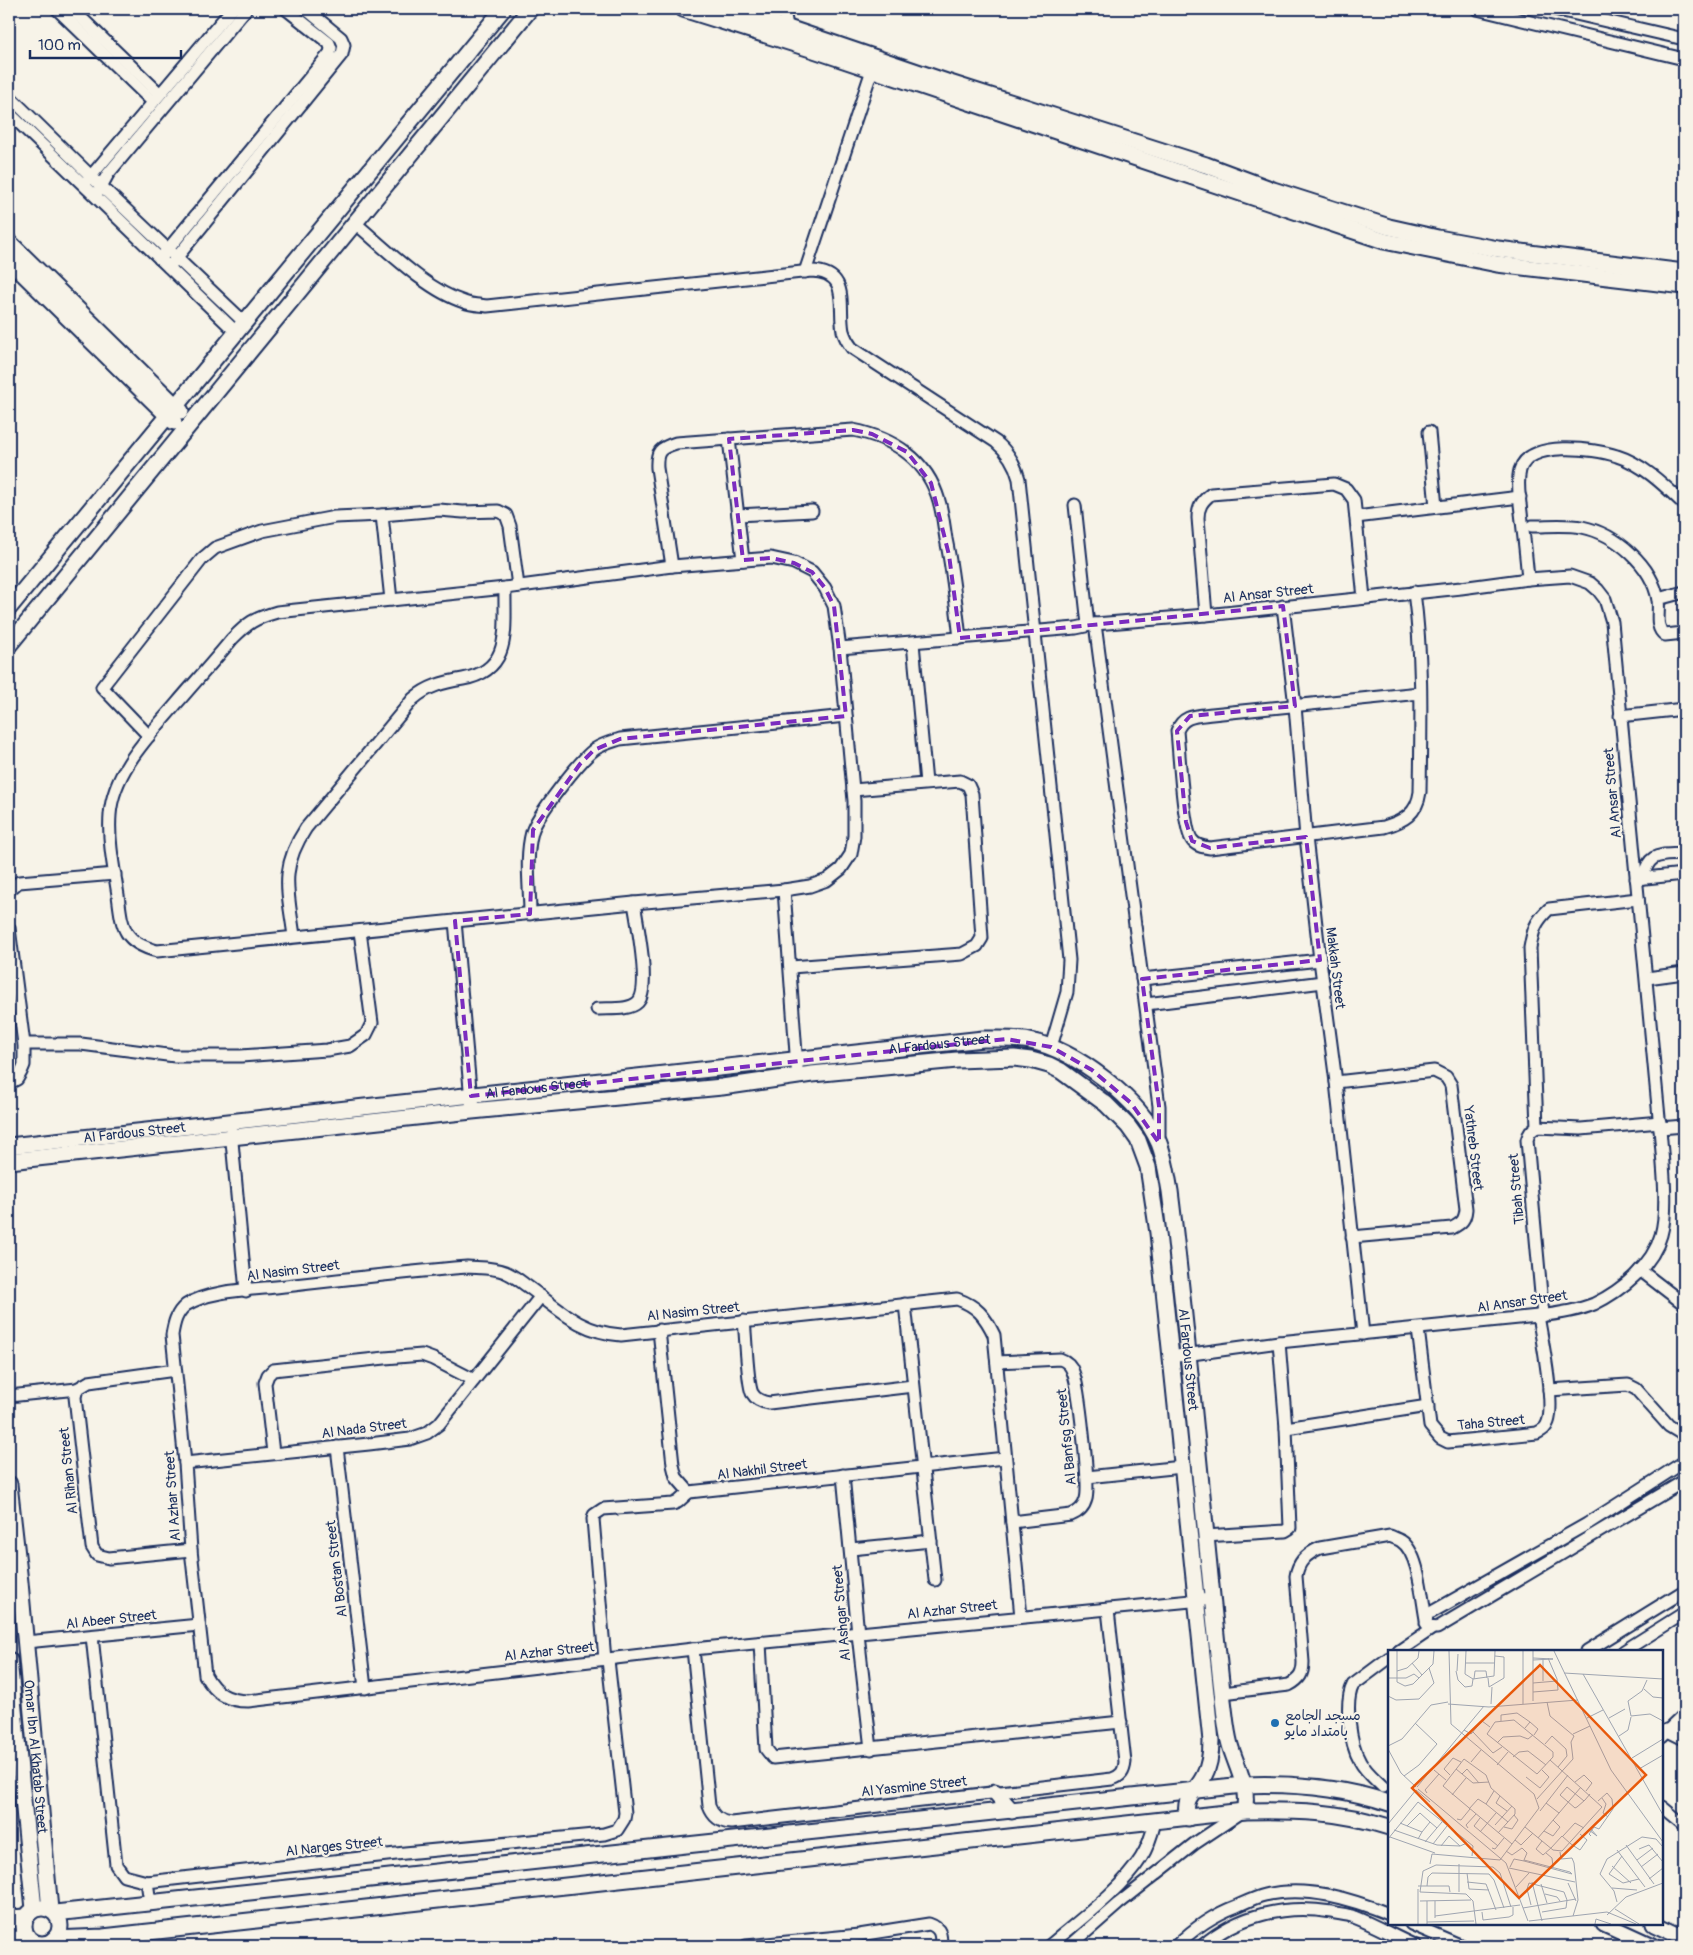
<svg xmlns="http://www.w3.org/2000/svg" width="1693" height="1955" font-family="Pangolin,'Playpen Sans Arabic',sans-serif">
<style>
.lines{fill:none;stroke-linecap:round;stroke-linejoin:round}
.minor-casing{stroke:#1b2f5e;stroke-width:15}
.tertiary-casing{stroke:#1b2f5e;stroke-width:19}
.minor{stroke:#f7f3e8;stroke-width:11}
.tertiary{stroke:#f7f3e8;stroke-width:15}
.marked{fill:none;stroke:#7b2cbf;stroke-width:4;stroke-dasharray:10 6;stroke-linejoin:round}
.poi-dot{fill:#1f6fb2;stroke:#f7f3e8;stroke-width:2}
.labels{text-anchor:middle;stroke-width:4.5;stroke-linejoin:round;paint-order:stroke}
.street-label{font-size:14px;fill:#1b2f5e;stroke:#f7f3e8}
.poi-label{font-size:14px;fill:#1b2f5e;stroke:#f7f3e8;text-anchor:start}
.inset-road{fill:none;stroke:#9fa5b1;stroke-width:1}
.view{fill:#e8590c;fill-opacity:0.15;stroke:#e8590c;stroke-width:2.5}
.inset-edge{fill:none;stroke:#1b2f5e;stroke-width:2.5}
</style>
<rect width="100%" height="100%" fill="#f7f3e8"/>
<filter id="ink" filterUnits="userSpaceOnUse"><feTurbulence type="fractalNoise" baseFrequency=".02" numOctaves="2"/><feDisplacementMap in="SourceGraphic" scale="10" xChannelSelector="R" yChannelSelector="G"/><feConvolveMatrix kernelMatrix="1 2 1 2 8 2 1 2 1" color-interpolation-filters="sRGB"/></filter>
<g filter="url(#ink)">
<g class="lines">
<defs>
<g id="minor">
<path d="M 57,9 L 153,102"/>
<path d="M 72,9 L 160,94"/>
<path d="M 784,9 L 787,27"/>
<path d="M 1477,9 L 1684,59"/>
<path d="M 1554,9 L 1684,39"/>
<path d="M 9,96 L 101,186 L 244,322"/>
<path d="M 9,113 L 236,332"/>
<path d="M 86,182 L 232,9"/>
<path d="M 98,192 L 108,174 L 246,9"/>
<path d="M 354,222 C 385,248 426,290 464,302 C 471,305 480,305 487,306 L 811,271 C 851,272 838,306 843,331 C 845,338 848,343 852,348 L 996,442 C 1008,452 1015,463 1019,479 L 1069,960 L 1067,992 L 1051,1047"/>
<path d="M 160,259 L 330,53 L 331,48 L 329,43 L 286,9"/>
<path d="M 169,267 L 342,54 L 344,45 L 341,38 L 306,9"/>
<path d="M 805,272 L 872,70"/>
<path d="M 1429,432 L 1436,507"/>
<path d="M 729,439 L 743,560"/>
<path d="M 1075,505 L 1088,625"/>
<path d="M 382,515 L 439,510 L 463,512 L 498,511 L 506,515 L 510,526 L 518,586"/>
<path d="M 738,515 L 812,511"/>
<path d="M 1356,517 L 1520,497"/>
<path d="M 1532,526 C 1548,526 1566,524 1582,527 C 1616,534 1652,565 1658,600 C 1660,612 1654,627 1665,635 L 1684,633"/>
<path d="M 771,558 L 794,563 L 812,572 L 825,588 L 834,606 L 840,648 L 854,801 L 854,836 L 851,854 L 841,869 L 827,880 L 810,886 L 784,890 L 634,903 L 157,951 C 122,942 122,926 118,895 C 114,869 108,841 110,815 C 113,771 150,735 177,703 C 195,682 214,661 232,639 C 249,622 253,619 277,612 L 505,588 L 672,566 Z"/>
<path d="M 672,566 L 657,468 C 656,451 660,448 676,443 L 853,430 C 893,438 927,459 939,501 C 943,514 944,527 946,539 C 953,572 956,605 960,638"/>
<path d="M 1528,579 C 1526,554 1523,529 1520,504 C 1519,493 1517,481 1520,470 C 1529,440 1593,448 1617,456 C 1643,464 1665,486 1684,504"/>
<path d="M 1414,592 C 1423,659 1421,725 1420,792 C 1417,814 1404,821 1384,827 L 1210,848 C 1203,847 1196,846 1192,840 C 1183,829 1179,750 1177,731 C 1183,715 1196,716 1212,714 L 1420,693"/>
<path d="M 1658,599 L 1684,592"/>
<path d="M 1283,606 L 1295,706 L 1306,837 L 1320,960 L 1336,1082 L 1363,1334"/>
<path d="M 1206,615 L 1198,518 C 1198,507 1202,501 1211,494 L 1334,484 L 1346,489 L 1354,500 L 1364,598"/>
<path d="M 1095,624 L 1159,1106 L 1159,1141"/>
<path d="M 913,643 L 926,783"/>
<path d="M 840,648 L 1076,628 L 1095,624 L 1206,615 L 1461,588 L 1528,579 L 1570,576 L 1590,583 L 1598,590 L 1605,599 L 1612,622 L 1660,1128 C 1662,1158 1669,1207 1661,1235 C 1653,1265 1621,1291 1594,1304 C 1577,1311 1556,1314 1538,1316 L 1279,1342 L 1170,1357"/>
<path d="M 1620,716 L 1684,709"/>
<path d="M 149,736 L 102,687 L 202,559 L 215,548 L 262,531 L 335,517 L 382,515 L 391,600"/>
<path d="M 1643,878 C 1649,851 1660,856 1684,854"/>
<path d="M 1636,879 L 1684,874"/>
<path d="M 9,890 L 19,882 L 115,874"/>
<path d="M 784,890 L 797,1067"/>
<path d="M 530,914 C 530,888 525,858 532,832 C 537,815 580,760 595,749 C 603,744 611,742 620,739 L 846,716"/>
<path d="M 455,921 L 472,1111"/>
<path d="M 9,928 L 24,1044 L 24,1065 L 21,1072 L 17,1079 L 9,1083"/>
<path d="M 294,936 C 288,891 279,869 306,828 L 413,699 C 428,686 444,682 463,679 C 513,670 504,628 505,588"/>
<path d="M 791,967 L 962,954 L 977,946 L 982,938 L 972,794 L 968,785 L 960,781 L 853,790"/>
<path d="M 1647,978 L 1684,973"/>
<path d="M 1142,979 L 1320,960"/>
<path d="M 1146,1004 L 1323,982"/>
<path d="M 597,1009 C 609,1008 629,1011 638,1002 C 651,988 637,923 634,903"/>
<path d="M 24,1044 L 81,1044 L 175,1056 L 241,1056 L 327,1050 L 350,1046 L 366,1035 L 372,1023 L 360,931"/>
<path d="M 1336,1082 L 1434,1071 L 1446,1077 L 1451,1085 L 1466,1209 C 1465,1220 1462,1223 1452,1228 L 1352,1237"/>
<path d="M 1537,1127 L 1530,948 C 1533,930 1535,922 1549,909 L 1638,899"/>
<path d="M 1660,1128 L 1684,1126"/>
<path d="M 231,1131 L 246,1291"/>
<path d="M 1640,1270 L 1684,1304"/>
<path d="M 905,1304 L 935,1580"/>
<path d="M 1543,1316 L 1527,1140 C 1529,1133 1531,1130 1537,1127 L 1581,1129 L 1660,1122"/>
<path d="M 744,1321 C 746,1336 747,1382 752,1393 C 756,1400 762,1402 769,1403 L 913,1386"/>
<path d="M 1418,1329 L 1430,1426 L 1440,1438 L 1448,1442 L 1537,1433 C 1543,1430 1546,1428 1548,1422 C 1555,1403 1542,1339 1538,1316"/>
<path d="M 659,1330 L 673,1465 L 676,1477 L 689,1492 L 1005,1458"/>
<path d="M 997,1362 L 1060,1359 C 1066,1361 1071,1365 1073,1372 C 1079,1386 1090,1485 1086,1499 C 1084,1507 1079,1512 1071,1515 L 1012,1522"/>
<path d="M 175,1370 L 89,1382 L 77,1389 L 75,1397 L 92,1547 L 97,1555 L 109,1558 L 191,1550"/>
<path d="M 1549,1390 L 1628,1385 L 1636,1389 L 1669,1426 L 1684,1435"/>
<path d="M 9,1396 L 77,1389"/>
<path d="M 1286,1428 L 1428,1406"/>
<path d="M 337,1447 L 365,1688"/>
<path d="M 273,1453 L 265,1383 L 268,1375 L 273,1370 L 385,1358 L 422,1355 L 433,1359 L 474,1380"/>
<path d="M 1684,1462 L 1587,1524 L 1432,1612 L 1427,1614 L 1426,1623 L 1429,1627 L 1437,1628 L 1684,1481"/>
<path d="M 185,1463 L 369,1444 L 410,1439 L 427,1433 L 439,1424 L 541,1296"/>
<path d="M 843,1475 L 858,1634 L 871,1749"/>
<path d="M 1087,1477 L 1182,1467"/>
<path d="M 1205,1536 L 1285,1531 L 1290,1528 L 1286,1428 L 1279,1342"/>
<path d="M 851,1549 L 931,1541"/>
<path d="M 1021,1617 L 994,1335 C 985,1316 977,1306 957,1299 L 621,1335 C 579,1332 559,1309 527,1286 C 520,1281 513,1275 505,1272 C 493,1267 479,1268 467,1267 C 403,1272 339,1280 276,1287 C 249,1290 209,1290 186,1305 C 176,1313 174,1323 172,1335 L 185,1463 L 191,1550 L 205,1675 C 215,1693 227,1701 248,1701 L 693,1649 L 1212,1599"/>
<path d="M 92,1636 L 116,1865 L 124,1876 L 147,1882 L 405,1853 L 604,1834 L 617,1830 L 624,1819 L 625,1813 L 608,1660"/>
<path d="M 26,1642 L 199,1625"/>
<path d="M 760,1643 L 766,1749 L 773,1758 L 1121,1722"/>
<path d="M 693,1649 L 709,1806 C 713,1817 720,1822 731,1823 L 1112,1779 C 1121,1776 1124,1772 1125,1762 L 1108,1610"/>
<path d="M 1399,1651 L 1433,1628"/>
<path d="M 1587,1651 L 1684,1591"/>
<path d="M 1624,1651 L 1684,1613"/>
<path d="M 605,1660 L 593,1519 L 594,1515 L 603,1509 L 673,1504 L 678,1502 L 689,1492"/>
<path d="M 1223,1693 L 1289,1685 C 1300,1679 1303,1674 1303,1662 L 1296,1576 C 1298,1562 1306,1554 1320,1548 L 1390,1536 C 1394,1538 1398,1539 1401,1541 C 1419,1552 1422,1599 1426,1619"/>
<path d="M 1666,1730 L 1684,1739"/>
<path d="M 1662,1736 L 1684,1715"/>
<path d="M 1383,1787 C 1375,1779 1365,1771 1360,1761 C 1350,1744 1344,1702 1353,1685 L 1389,1658"/>
<path d="M 1662,1807 L 1684,1825"/>
<path d="M 147,1882 L 150,1902"/>
<path d="M 1411,1924 L 1462,1946"/>
<path d="M 746,1946 L 859,1935 L 929,1924 C 941,1928 941,1935 941,1946"/>
<path d="M 1049,1946 C 1078,1921 1121,1890 1141,1858 C 1148,1847 1152,1834 1155,1822"/>
<path d="M 1070,1946 L 1118,1904 L 1194,1844 L 1242,1812"/>
<path d="M 1176,1946 C 1194,1928 1213,1915 1237,1906 C 1246,1902 1256,1897 1265,1895 C 1307,1885 1351,1899 1389,1914"/>
<path d="M 1202,1946 C 1238,1915 1285,1904 1331,1912 C 1338,1914 1347,1914 1354,1917 C 1375,1925 1395,1937 1416,1946"/>
</g>
<g id="tertiary">
<path d="M 683,9 L 814,50 L 1384,241 L 1497,264 L 1684,286"/>
<path d="M 732,9 L 947,82 L 1206,165 L 1273,190 L 1389,227 L 1438,238 L 1498,249 L 1684,272"/>
<path d="M 9,242 L 181,411"/>
<path d="M 9,260 L 174,422"/>
<path d="M 9,608 L 503,9"/>
<path d="M 9,645 L 530,9"/>
<path id="s1" d="M 9,1146 L 983,1039 C 999,1039 1015,1038 1030,1041 C 1076,1050 1140,1099 1159,1143 C 1165,1158 1167,1175 1170,1191 C 1191,1361 1204,1531 1223,1700 C 1225,1715 1226,1731 1230,1745 C 1236,1766 1250,1789 1244,1811"/>
<path d="M 9,1161 L 472,1111 L 722,1087 L 812,1074 L 957,1060 L 1014,1058 L 1031,1060 L 1049,1065 L 1061,1071 L 1106,1104 L 1128,1126 L 1138,1140 L 1148,1167 L 1158,1233 L 1211,1741 C 1211,1754 1210,1765 1204,1776 C 1196,1793 1182,1796 1188,1818"/>
<path id="s2" d="M 9,1484 L 20,1582 L 50,1910"/>
<path d="M 9,1660 L 34,1909"/>
<path d="M 995,1792 L 1012,1811"/>
<circle cx="42" cy="1926" r="18"/>
<path d="M 55,1913 L 1243,1785 C 1294,1783 1341,1787 1389,1803"/>
<path d="M 9,1918 L 26,1917"/>
<path d="M 1604,1924 L 1652,1946"/>
<path d="M 1654,1924 L 1684,1938"/>
<path d="M 54,1939 L 103,1937 L 1244,1811 C 1298,1810 1338,1811 1389,1827"/>
<path d="M 9,1940 L 28,1938"/>
</g>
</defs>
<use href="#minor" class="minor-casing"/>
<use href="#tertiary" class="tertiary-casing"/>
<use href="#minor" class="minor"/>
<use href="#tertiary" class="tertiary"/>
</g>
</g>
<path class="marked" d="M 853,430 L 872,434 L 907,452 L 931,483 L 949,555 L 960,638 L 1283,606 L 1295,706 L 1190,716 L 1177,731 L 1186,822 L 1192,841 L 1210,848 L 1306,837 L 1320,960 L 1142,979 L 1159,1106 L 1159,1143 L 1131,1103 L 1092,1070 L 1051,1047 L 1006,1039 L 471,1096 L 455,921 L 530,914 L 533,830 L 580,764 L 594,750 L 620,739 L 846,716 L 834,606 L 825,588 L 812,572 L 794,563 L 771,558 L 743,560 L 729,439 Z"/>
<circle class="poi-dot" cx="1275" cy="1723" r="5"/>
<g class="labels">
<g class="street-label">
<text transform="translate(1268 593) rotate(-6)" y="5">Al Ansar Street</text>
<text transform="translate(1612 793) rotate(-95)" y="5">Al Ansar Street</text>
<text transform="translate(1336 968) rotate(83)" y="5">Makkah Street</text>
<text dy="5" stroke="none"><textPath href="#s1" startOffset="936">Al Fardous Street</textPath></text>
<text dy="5" stroke="none"><textPath href="#s1" startOffset="531">Al Fardous Street</textPath></text>
<text dy="5" stroke="none"><textPath href="#s1" startOffset="126">Al Fardous Street</textPath></text>
<text transform="translate(1474 1148) rotate(83)" y="5">Yathreb Street</text>
<text transform="translate(1516 1189) rotate(-95)" y="5">Tibah Street</text>
<text transform="translate(293 1270) rotate(-7)" y="5">Al Nasim Street</text>
<text transform="translate(1522 1301) rotate(-8)" y="5">Al Ansar Street</text>
<text transform="translate(693 1311) rotate(-6)" y="5">Al Nasim Street</text>
<text dy="5" stroke="none"><textPath href="#s1" startOffset="1415">Al Fardous Street</textPath></text>
<text transform="translate(1491 1422) rotate(-5)" y="5">Taha Street</text>
<text transform="translate(364 1428) rotate(-7)" y="5">Al Nada Street</text>
<text transform="translate(1066 1437) rotate(-96)" y="5">Al Banfsg Street</text>
<text transform="translate(762 1469) rotate(-7)" y="5">Al Nakhil Street</text>
<text transform="translate(68 1471) rotate(-96)" y="5">Al Rihan Street</text>
<text transform="translate(172 1496) rotate(-94)" y="5">Al Azhar Street</text>
<text transform="translate(336 1569) rotate(-97)" y="5">Al Bostan Street</text>
<text transform="translate(952 1609) rotate(-6)" y="5">Al Azhar Street</text>
<text transform="translate(841 1613) rotate(-95)" y="5">Al Ashgar Street</text>
<text transform="translate(111 1619) rotate(-6)" y="5">Al Abeer Street</text>
<text transform="translate(549 1651) rotate(-6)" y="5">Al Azhar Street</text>
<text dy="5" stroke="none"><textPath href="#s2" startOffset="274">Omar Ibn Al Khatab Street</textPath></text>
<text transform="translate(914 1786) rotate(-6)" y="5">Al Yasmine Street</text>
<text transform="translate(334 1846) rotate(-6)" y="5">Al Narges Street</text>
</g>
<g class="poi-label">
<text x="1285" y="1720">مسجد الجامع<tspan x="1285" dy="16">بامتداد مايو</tspan></text>
</g>
</g>
<g transform="translate(1388 1650)">
<rect width="275" height="275" fill="#f7f3e8"/>
<path class="inset-road" d="M 9,1 L 9,32 L 17,36 L 25,34 L 45,14 L 46,1M 78,1 L 77,24 L 85,29 L 106,26 L 107,1M 166,1 L 223,120 L 275,192M 145,8 L 165,9 L 145,10M 24,13 L 34,25M 77,13 L 107,13M 9,21 L 19,18 L 30,8 L 31,1M 68,21 L 70,30 L 77,37 L 84,36 L 85,29M 69,21 L 70,4M 176,23 L 275,29M 195,24 L 275,165M 0,28 L 18,28 L 26,24 L 31,28M 100,28 L 101,37 L 116,28 L 116,7 L 107,6M 86,29 L 87,21 L 98,21 L 99,28M 259,30 L 254,41 L 240,51 L 243,66 L 262,64 L 275,71M 155,31 L 155,9M 145,33 L 169,31M 256,39 L 265,47 L 275,48M 145,42 L 170,40 L 169,29 L 160,8M 0,46 L 8,50 L 31,49 L 46,33 L 41,18M 145,51 L 145,1M 60,54 L 101,57 L 190,50M 103,54 L 104,37M 135,54 L 135,1M 199,68 L 215,60M 221,68 L 237,59M 126,70 L 165,102 L 165,107 L 149,124 L 99,84 L 107,72 ZM 113,71 L 113,65 L 129,63 L 142,72 L 137,78M 142,72 L 150,79 L 146,85M 76,80 L 83,84 L 94,71 L 102,77M 85,82 L 105,103 L 114,97M 185,84 L 202,76M 231,86 L 240,80 L 243,67M 109,93 L 115,87 L 132,86 L 140,89 L 145,85M 157,94 L 164,86 L 178,99 L 179,106 L 170,117M 0,96 L 14,89 L 43,55 L 60,52M 0,99 L 13,123 L 28,137M 125,107 L 131,102 L 140,101 L 158,115M 244,108 L 275,89M 83,112 L 93,100M 109,115 L 120,102M 68,119 L 85,133 L 101,132M 251,119 L 275,105M 46,120 L 58,130M 74,124 L 79,119 L 91,133M 62,125 L 56,119 L 65,108 L 73,112M 16,126 L 31,115 L 49,94 L 27,73M 138,127 L 152,138 L 161,127 L 154,120M 187,132 L 196,125 L 204,133 L 198,141M 29,137 L 96,56M 30,139 L 118,213 L 140,271M 28,140 L 42,152M 106,141 L 98,154 L 120,172M 39,143 L 37,140 L 51,124M 64,145 L 78,128M 112,146 L 108,153 L 119,161M 214,148 L 218,154 L 215,163 L 220,167M 149,149 L 185,109 L 183,92 L 186,86 L 162,66 L 159,52M 196,151 L 179,137 L 172,145 L 187,158 L 189,157 L 197,150 L 202,144M 158,153 L 171,163M 81,159 L 90,149 L 98,154M 152,161 L 180,125M 92,168 L 86,176 L 110,196M 69,169 L 73,170 L 82,159M 12,173 L 34,182 L 30,189M 0,174 L 28,140M 107,175 L 124,156M 19,176 L 32,163 L 42,172M 116,177 L 124,179 L 130,170 L 126,165M 137,177 L 165,200 L 174,201 L 214,157 L 162,110M 80,178 L 78,175 L 88,164M 6,180 L 49,195 L 72,196 L 79,193M 201,180 L 209,186 L 202,178M 156,181 L 165,186 L 172,177 L 165,170M 34,182 L 42,172 L 49,178M 92,182 L 108,163M 110,183 L 127,164 L 127,159 L 103,138 L 98,125 L 76,109 L 55,136 L 124,194M 175,186 L 187,173 L 196,178M 203,186 L 201,184 L 204,180 L 206,177 L 211,179 L 225,159 L 224,149 L 219,143 L 210,151M 2,187 L 47,203M 150,188 L 193,137M 0,189 L 30,152 L 85,196 L 84,206M 127,190 L 133,195 L 145,183M 154,191 L 148,199 L 155,205 L 163,198M 37,192 L 54,172M 45,194 L 59,176M 183,194 L 192,200 L 199,190 L 192,184M 238,195 L 266,234M 53,196 L 61,186 L 72,196M 104,198 L 107,199 L 116,188M 163,198 L 174,186 L 183,194M 251,199 L 261,195 L 275,212M 229,200 L 257,237M 118,201 L 124,205 L 134,198 L 139,203 L 136,210M 172,202 L 173,209 L 184,208 L 186,213 L 190,250 L 185,266M 158,203 L 164,208 L 165,217M 234,206 L 221,224 L 235,233 L 251,229M 136,210 L 182,222 L 184,224 L 136,211 ZM 249,210 L 265,198M 42,214 L 44,204 L 112,210 L 151,158 L 146,144 L 63,74 L 61,1M 71,214 L 71,242M 224,216 L 243,233M 122,217 L 126,209 L 136,211M 253,217 L 270,204M 121,218 L 187,232M 79,223 L 81,239 L 101,240M 261,229 L 275,218M 79,232 L 98,234 L 108,260M 144,232 L 154,271M 180,233 L 188,251M 153,234 L 159,253M 30,236 L 61,236 L 62,242M 39,236 L 40,227 L 44,223 L 101,224 L 106,230 L 116,258M 128,237 L 141,223M 224,238 L 249,240M 30,239 L 30,274M 157,244 L 169,247 L 172,251M 32,251 L 83,250M 39,251 L 39,274M 47,251 L 47,268M 229,252 L 226,241 L 212,224 L 219,209 L 254,187 L 268,189 L 275,197M 143,255 L 139,239 L 141,233 L 176,242 L 179,250 L 178,258 L 154,262M 135,258 L 188,249M 227,259 L 251,274M 94,262 L 95,270 L 121,267 L 125,265 L 125,257M 219,265 L 238,247 L 275,233M 47,266 L 132,255M 141,271 L 219,262 L 248,274M 39,272 L 86,271M 88,274 L 85,251 L 78,244 L 32,242 L 35,221 L 48,215 L 105,217 L 112,223 L 123,257M 207,274 L 208,269 L 223,274"/>
<path class="view" d="M 152,15 L 258,125 L 131,248 L 24,138 Z"/>
<rect width="275" height="275" class="inset-edge"/>
</g>
<rect width="1693" height="1955" fill="none" stroke="#f7f3e8" stroke-width="30"/>
<rect x="15" y="15" width="1663" height="1925" fill="none" stroke="#1b2f5e" stroke-width="2" filter="url(#ink)"/>
<path d="M30 50v8h151v-8" fill="none" stroke="#1b2f5e" stroke-width="2.5"/>
<text x="38" y="50" font-size="15" fill="#1b2f5e" stroke="#f7f3e8" stroke-width="4" paint-order="stroke">100 m</text>
</svg>
